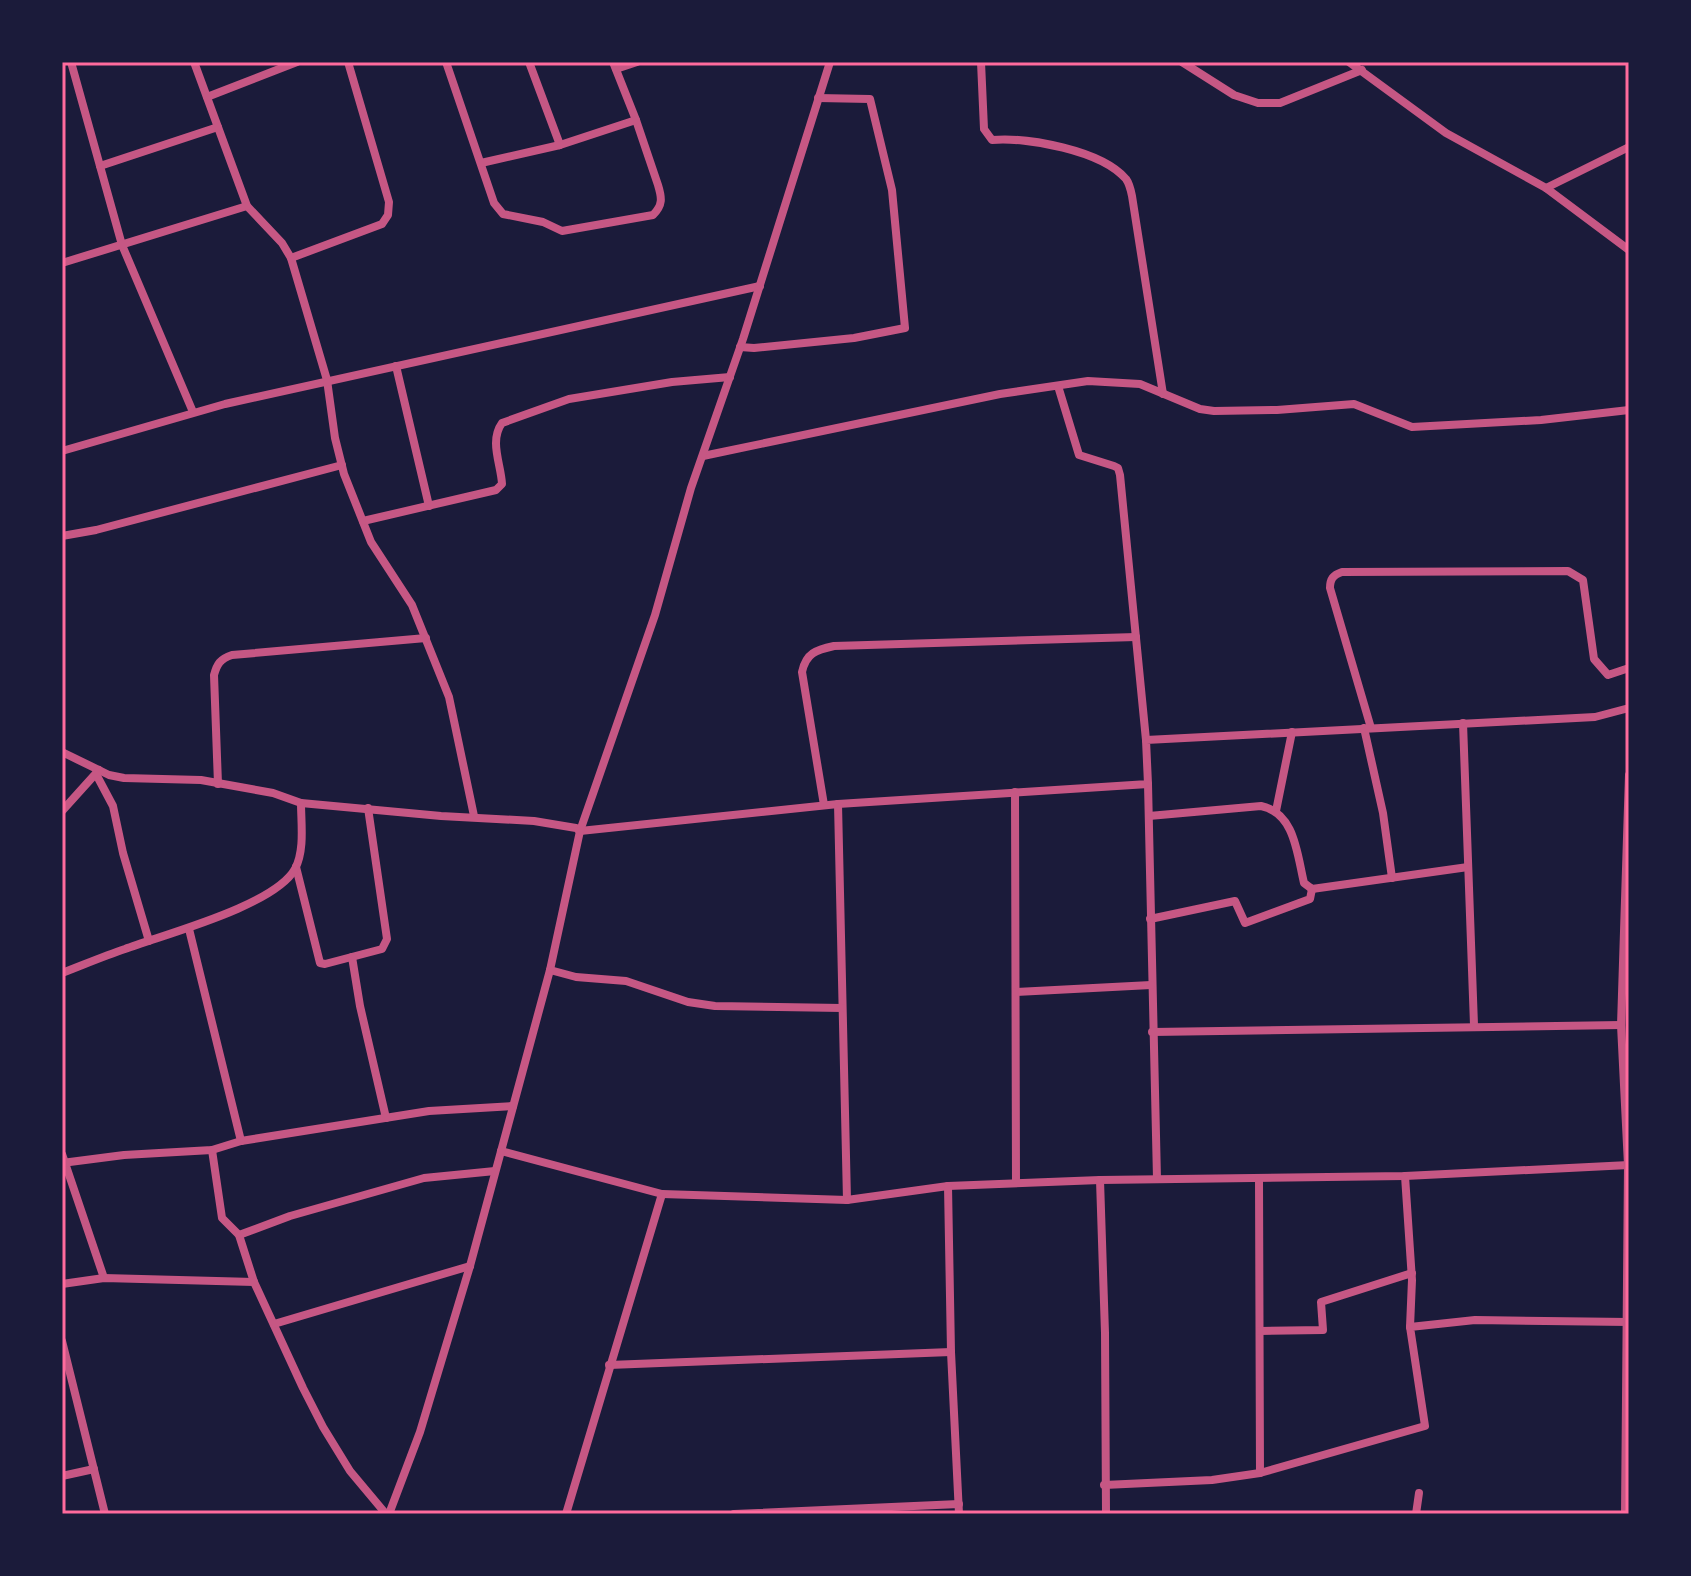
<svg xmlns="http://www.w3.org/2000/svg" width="1691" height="1576" font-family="'Alegreya Sans',sans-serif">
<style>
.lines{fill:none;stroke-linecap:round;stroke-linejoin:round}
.minor{stroke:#c65784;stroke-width:8}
.neatline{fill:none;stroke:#ff6b9d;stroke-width:3}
</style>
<rect width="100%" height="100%" fill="#1b1b3a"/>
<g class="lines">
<g class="minor">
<path d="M 71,62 L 122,245 L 193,412"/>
<path d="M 194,62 L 247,206 L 282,243 L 291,258 L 327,380 L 335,438 L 344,474 L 371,542 L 412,605 L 449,697 L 474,816"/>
<path d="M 446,62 L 494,203 L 503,214 L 543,222 L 562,231 L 653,215 C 663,205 662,198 658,185 L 636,120 L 613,62"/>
<path d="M 529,62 L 560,145"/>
<path d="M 981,62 L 984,129 L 992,140 C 1027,137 1101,150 1126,179 C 1129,183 1131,191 1132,196 L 1163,394"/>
<path d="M 1182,62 L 1234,95 L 1258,103 L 1280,103 L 1362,70"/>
<path d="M 1349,62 L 1446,133 L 1546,188 L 1629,250"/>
<path d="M 616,69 L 637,62"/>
<path d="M 207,97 L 297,62"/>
<path d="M 481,163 L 560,145 L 636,120"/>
<path d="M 100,166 L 218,127"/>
<path d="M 1546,188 L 1629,147"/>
<path d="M 291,258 L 382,224 L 388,215 L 389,202 L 348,62"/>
<path d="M 62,263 L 247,206"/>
<path d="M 740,347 L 754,348 L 854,338 L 905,328 L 892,190 L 870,99 L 818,98"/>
<path d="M 396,366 L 429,506"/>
<path d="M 1058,386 L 1079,455 L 1114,466 L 1118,468 L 1120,475 L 1146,740"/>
<path d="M 62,451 L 225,404 L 760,286"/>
<path d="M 703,456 L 1000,394 L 1088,381 L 1140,384 L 1200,409 L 1214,411 L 1277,410 L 1354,404 L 1412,427 L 1541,420 L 1629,410"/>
<path d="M 363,521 L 496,490 L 502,484 C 501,464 489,441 502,423 L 569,399 L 672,382 L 730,377"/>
<path d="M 62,536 L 96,530 L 342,465"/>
<path d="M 1463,723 L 1474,1025"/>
<path d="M 1364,728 L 1383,813 L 1392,878"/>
<path d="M 1371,728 L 1330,588 C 1330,579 1333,575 1342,572 L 1568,571 L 1583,580 L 1594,659 L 1608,675 L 1629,668"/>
<path d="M 62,752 L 109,775 L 124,778 L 201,780 L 273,793 L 301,803 L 441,816 L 534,821 L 576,828 L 580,831 L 838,804 L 1148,784 L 1146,740 L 1595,717 L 1629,708"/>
<path d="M 96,774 L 113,806 L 123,853 L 149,941"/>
<path d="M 218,784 L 214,675 C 217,664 220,659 232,655 L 426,638"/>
<path d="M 1148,784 L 1157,1179"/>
<path d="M 1015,792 L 1016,1183"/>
<path d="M 838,804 L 847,1200"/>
<path d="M 824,805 L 802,672 C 806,653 816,650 834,646 L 1136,637"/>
<path d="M 62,811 L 99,770"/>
<path d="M 1276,811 L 1292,732"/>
<path d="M 1149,816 L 1261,806 C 1295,813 1297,854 1304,883 L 1312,889 L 1468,867"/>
<path d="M 296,867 L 320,963 L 325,964 L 382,949 L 387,939 L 368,808"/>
<path d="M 1150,919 L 1235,901 L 1245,923 L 1310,899 L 1312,889"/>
<path d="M 189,929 L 241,1141"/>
<path d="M 352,957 L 360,1006 L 386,1118"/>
<path d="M 550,970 L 576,977 L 626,981 L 688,1002 L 715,1006 L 842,1008"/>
<path d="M 62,973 C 83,965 104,956 125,949 C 165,934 274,906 295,869 C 305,850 301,823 301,803"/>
<path d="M 1016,992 L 1151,985"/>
<path d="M 1152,1032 L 1621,1025"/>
<path d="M 212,1150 L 222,1218 L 239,1235 L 254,1282 L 303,1388 L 323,1427 L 350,1471 L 386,1514"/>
<path d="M 501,1151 L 662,1194 L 847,1200 L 948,1186 L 1100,1180 L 1405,1176 L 1629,1165"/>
<path d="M 62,1154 L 104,1278"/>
<path d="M 62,1163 L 124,1155 L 212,1150 L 241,1141 L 429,1111 L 513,1106"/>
<path d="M 1405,1176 L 1412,1280 L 1410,1327"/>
<path d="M 1100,1180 L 1105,1333 L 1106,1514"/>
<path d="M 1259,1180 L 1260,1473"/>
<path d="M 948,1186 L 951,1352 L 959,1514"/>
<path d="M 239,1235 L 290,1216 L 424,1178 L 495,1171"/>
<path d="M 62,1284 L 104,1278 L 254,1282"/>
<path d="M 274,1324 L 470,1266"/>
<path d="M 1260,1331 L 1323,1330 L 1321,1302 L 1412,1273"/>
<path d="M 62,1341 L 105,1514"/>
<path d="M 609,1365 L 951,1352"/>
<path d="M 62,1476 L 94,1469"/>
<path d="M 1104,1485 L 1212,1480 L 1260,1473 L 1425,1426 L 1410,1327 L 1475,1320 L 1629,1322"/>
<path d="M 389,1514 L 420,1432 L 470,1266 L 550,970 L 580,831 L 655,615 L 691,488 L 743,339 L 830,62"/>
<path d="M 566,1514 L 662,1194"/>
<path d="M 734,1514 L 959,1504"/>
<path d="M 1416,1514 L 1419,1493"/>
<path d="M 1625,1514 L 1628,1165 L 1621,1025 L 1629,775"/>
</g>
</g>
<rect width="1691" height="1576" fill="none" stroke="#1b1b3a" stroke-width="128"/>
<rect x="64" y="64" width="1563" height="1448" class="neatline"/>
</svg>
